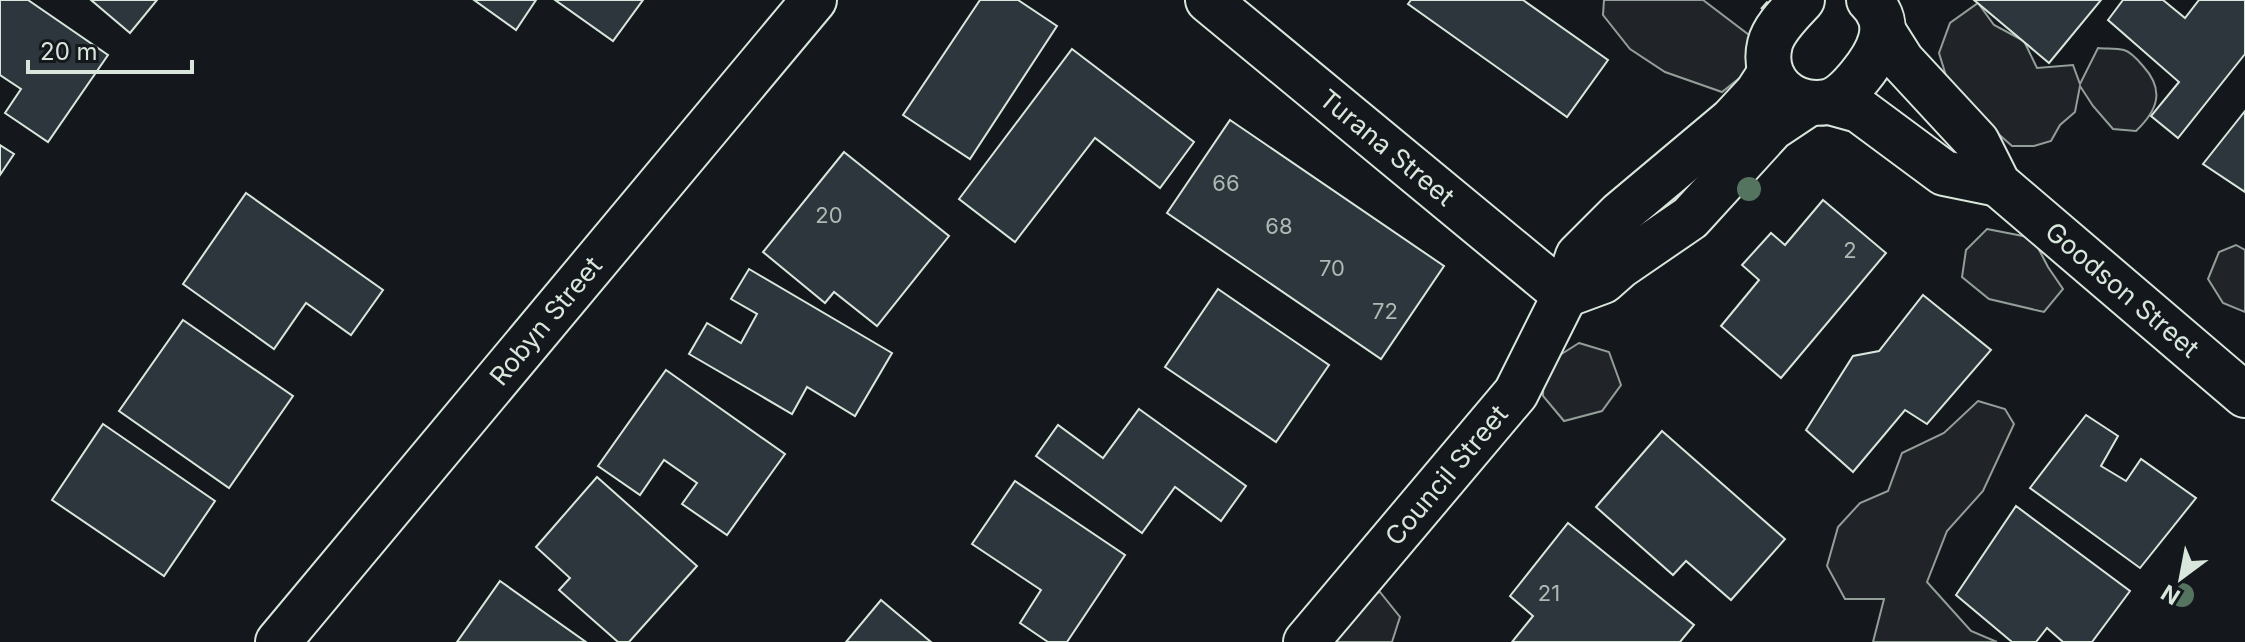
<svg xmlns="http://www.w3.org/2000/svg" width="2245" height="642" font-family="Inter,sans-serif">
<style>
.green{fill:#202428;stroke:#939e99;stroke-width:2}
.building{fill:#2c363c;stroke:#d8e6dc;stroke-width:2}
.lines{fill:none;stroke-linecap:round;stroke-linejoin:round}
.minor-casing{stroke:#d8e6dc;stroke-width:48}
.minor{stroke:#14181c;stroke-width:44}
.fence{stroke:#d8e6dc;stroke-width:2;stroke-dasharray:10 4;stroke-linecap:butt}
.tree{fill:#55745f}
.labels{text-anchor:middle;stroke-width:6;stroke-linejoin:round;paint-order:stroke}
.number-label{font-size:22px;fill:#adbab4}
.street-label{font-size:26px;fill:#d8e6dc;stroke:#14181c}
</style>
<rect width="100%" height="100%" fill="#14181c"/>
<g class="green">
<path d="M 1604,0 L 1703,0 L 1753,38 L 1752,68 L 1722,92 L 1665,72 L 1630,49 L 1603,15 Z"/>
<path d="M 1978,3 L 1994,25 L 2024,41 L 2037,68 L 2073,65 L 2080,84 L 2098,48 C 2106,49 2116,48 2124,50 C 2131,52 2138,60 2143,66 C 2165,90 2158,110 2136,131 L 2113,129 L 2093,106 L 2080,86 L 2075,112 L 2060,125 L 2051,141 L 2034,146 L 2012,146 L 1986,123 L 1947,79 L 1939,53 L 1950,23 Z"/>
<path d="M 1987,229 L 2033,238 L 2048,267 L 2063,289 L 2044,312 L 1989,299 L 1962,277 L 1966,250 Z"/>
<path d="M 2236,245 L 2245,250 L 2245,312 L 2223,303 L 2208,279 L 2219,252 Z"/>
<path d="M 1579,343 L 1609,352 L 1621,385 L 1602,411 L 1564,421 L 1543,396 L 1544,365 Z"/>
<path d="M 1978,401 L 2005,409 L 2014,424 L 1983,491 L 1947,531 L 1927,582 L 1971,631 L 1997,642 L 1873,642 L 1884,599 L 1845,599 L 1827,566 L 1838,527 L 1860,503 L 1888,491 L 1902,453 L 1944,433 Z"/>
<path d="M 1380,592 L 1400,617 L 1392,642 L 1323,642 L 1351,601 Z"/>
</g>
<g class="building">
<path d="M 0,0 L 28,0 L 108,55 L 48,142 L 5,113 L 21,89 L 0,75 Z"/>
<path d="M 91,0 L 157,0 L 130,33 Z"/>
<path d="M 474,0 L 536,0 L 516,30 Z"/>
<path d="M 555,0 L 643,0 L 613,41 Z"/>
<path d="M 980,0 L 1018,0 L 1057,26 L 970,159 L 903,115 Z"/>
<path d="M 1411,0 L 1523,0 L 1608,60 L 1567,117 L 1408,4 Z"/>
<path d="M 1974,0 L 2101,0 L 2049,63 Z"/>
<path d="M 2123,0 L 2163,0 L 2185,18 L 2199,0 L 2245,0 L 2245,54 L 2178,138 L 2151,116 L 2179,82 L 2108,20 Z"/>
<path d="M 1072,49 L 1194,142 L 1160,188 L 1095,138 L 1015,242 L 959,199 Z"/>
<path d="M 2245,111 L 2245,192 L 2203,164 Z"/>
<path d="M 1230,120 L 1444,266 L 1381,359 L 1167,213 Z"/>
<path d="M 0,145 L 14,154 L 0,175 Z"/>
<path d="M 844,152 L 949,236 L 877,326 L 834,292 L 825,303 L 763,252 Z"/>
<path d="M 246,193 L 383,290 L 351,335 L 306,303 L 274,349 L 183,284 Z"/>
<path d="M 1823,200 L 1886,253 L 1781,378 L 1721,326 L 1759,280 L 1742,265 L 1771,233 L 1785,245 Z"/>
<path d="M 749,269 L 892,353 L 855,416 L 807,387 L 792,414 L 689,354 L 707,323 L 741,343 L 757,314 L 731,299 Z"/>
<path d="M 1218,289 L 1329,365 L 1276,442 L 1165,367 Z"/>
<path d="M 1923,295 L 1991,350 L 1927,424 L 1905,410 L 1853,472 L 1806,430 L 1853,356 L 1879,351 Z"/>
<path d="M 183,320 L 293,396 L 229,488 L 119,411 Z"/>
<path d="M 666,370 L 785,454 L 727,535 L 682,504 L 697,483 L 664,460 L 640,495 L 598,466 Z"/>
<path d="M 1139,409 L 1246,486 L 1221,521 L 1175,487 L 1142,533 L 1036,456 L 1058,425 L 1103,458 Z"/>
<path d="M 2086,415 L 2118,436 L 2101,466 L 2126,481 L 2141,459 L 2196,498 L 2140,568 L 2030,488 Z"/>
<path d="M 103,424 L 215,501 L 164,576 L 52,500 Z"/>
<path d="M 1662,431 L 1785,539 L 1731,600 L 1686,561 L 1673,575 L 1596,507 Z"/>
<path d="M 597,477 L 697,566 L 629,642 L 618,642 L 559,590 L 570,578 L 536,547 Z"/>
<path d="M 1015,481 L 1125,555 L 1067,642 L 1048,642 L 1020,623 L 1041,590 L 972,544 Z"/>
<path d="M 2016,506 L 2130,591 L 2092,642 L 2063,642 L 2047,628 L 2036,642 L 2012,642 L 1956,595 Z"/>
<path d="M 1568,523 L 1694,625 L 1680,642 L 1512,642 L 1533,616 L 1510,596 Z"/>
<path d="M 500,581 L 586,642 L 457,642 Z"/>
<path d="M 881,600 L 931,642 L 846,642 Z"/>
</g>
<g class="lines">
<defs>
<g id="minor">
<path id="s1" d="M 1208,0 L 1565,295"/>
<path d="M 1802,0 C 1791,12 1774,28 1770,44 C 1761,81 1791,108 1827,102 C 1841,99 1851,87 1860,76 C 1878,54 1895,25 1869,0"/>
<path id="s2" d="M 1883,31 L 1902,61 L 1977,142 L 1998,184 L 2245,395"/>
<path d="M 1830,102 L 1859,110 L 1944,173 L 1998,184"/>
<path d="M 1565,295 L 1603,281 L 1620,266 L 1690,218 L 1772,128 L 1808,104"/>
<path id="s3" d="M 278,642 L 814,0"/>
<path id="s4" d="M 1306,642 L 1516,393 L 1565,295 L 1578,256 L 1620,214 L 1732,120 L 1757,93 L 1770,73"/>
</g>
</defs>
<use href="#minor" class="minor-casing"/>
<use href="#minor" class="minor"/>
<path class="fence" d="M 1761,9 L 1769,0"/>
</g>
<g class="tree">
<circle cx="1749" cy="189" r="12"/>
<circle cx="2182" cy="595" r="12"/>
</g>
<g class="labels">
<g class="number-label">
<text x="1226" y="191">66</text>
<text x="829" y="223">20</text>
<text x="1279" y="234">68</text>
<text x="1850" y="258">2</text>
<text x="1332" y="276">70</text>
<text x="1385" y="319">72</text>
<text x="1549" y="601">21</text>
</g>
<g class="street-label">
<text dy="9" stroke="none"><textPath href="#s1" startOffset="232">Turana Street</textPath></text>
<text dy="9" stroke="none"><textPath href="#s2" startOffset="356">Goodson Street</textPath></text>
<text dy="9" stroke="none"><textPath href="#s3" startOffset="418">Robyn Street</textPath></text>
<text dy="9" stroke="none"><textPath href="#s4" startOffset="218">Council Street</textPath></text>
</g>
</g>
<g transform="translate(2181 578) rotate(212)" stroke="#14181c" stroke-width="6" paint-order="stroke">
<path d="M0-6L14 30L0 20L-14 30Z" fill="#d8e6dc"/>
<text y="-12" font-size="22" font-weight="bold" text-anchor="middle" fill="#d8e6dc">N</text>
</g>
<path d="M28 60v12h164v-12" fill="none" stroke="#d8e6dc" stroke-width="4"/>
<text x="40" y="60" font-size="24" fill="#d8e6dc" stroke="#14181c" stroke-width="6" paint-order="stroke">20 m</text>
</svg>
